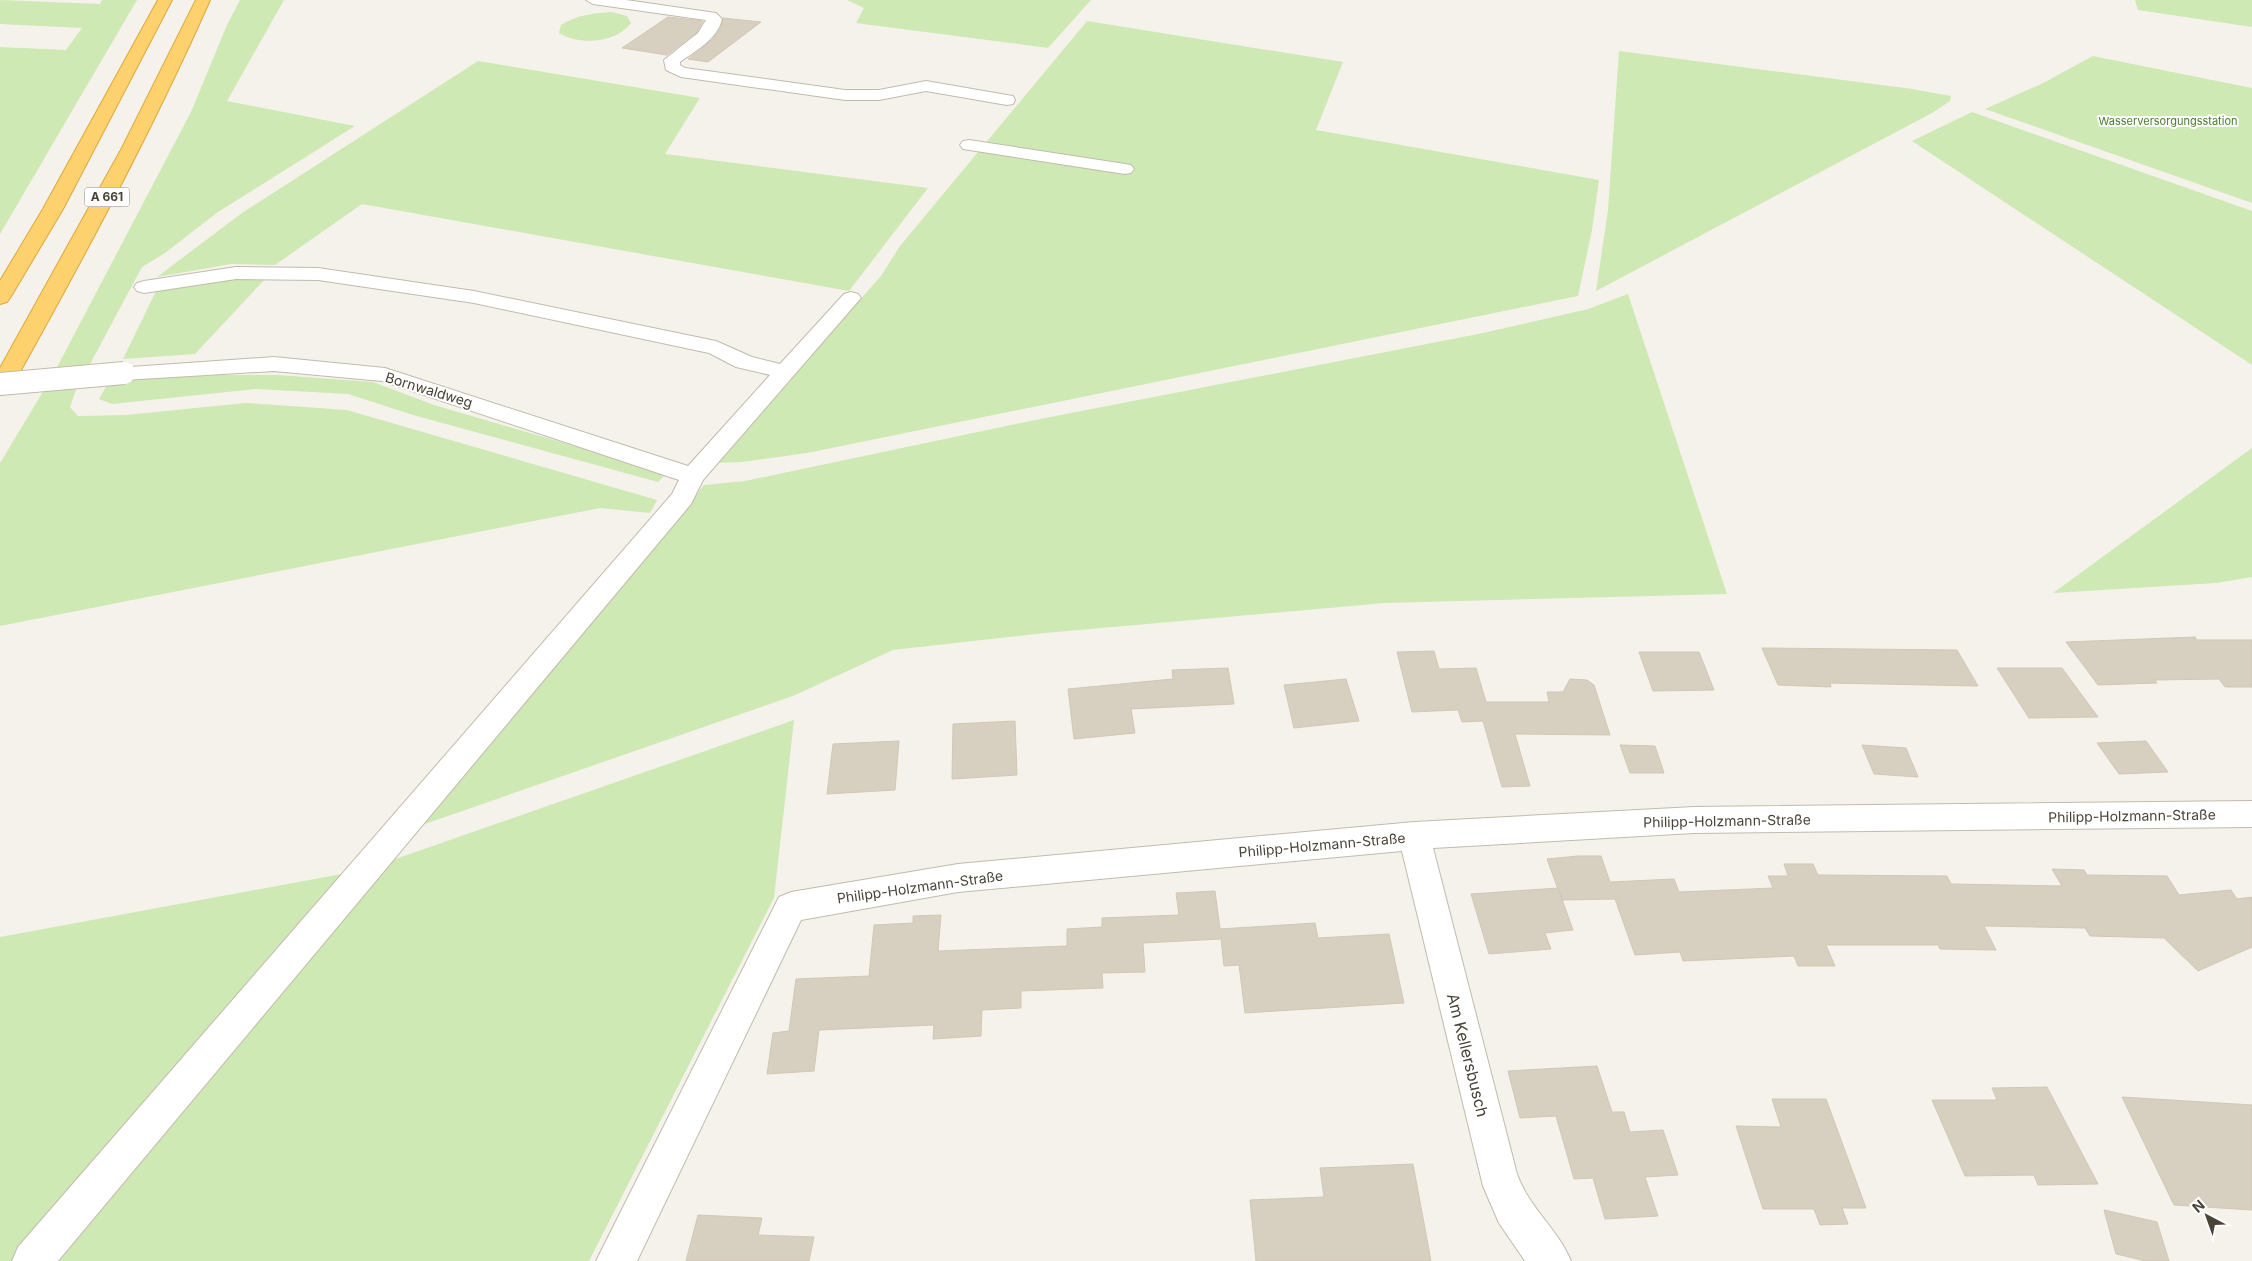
<svg xmlns="http://www.w3.org/2000/svg" width="2252" height="1261" font-family="Inter,sans-serif">
<style>
.green{fill:#cfe9b4}
.building{fill:#d7cfc0;stroke:#d2c7b3}
.lines{fill:none;stroke-linecap:round;stroke-linejoin:round}
.minor-casing{stroke:#c1bbad;stroke-width:2}
.highway-casing{stroke:#dea83c;stroke-width:2}
.minor{fill:#fff;fill-rule:evenodd}
.highway{fill:#fdd26e;fill-rule:evenodd}
.minor-bridge-casing{stroke:#c1bbad;stroke-width:24;stroke-linecap:butt}
.minor-bridge{stroke:#fff;stroke-width:22}
.labels{text-anchor:middle;stroke-width:4;stroke-linejoin:round;paint-order:stroke}
.far-park-label{font-size:11px;fill:#477d2b;stroke:#fff}
.shield{fill:#fff;stroke:#807b74;stroke-width:1}
.shield-label{font-size:12px;font-weight:bold;fill:#4a4338}
.street-label{font-size:14px;fill:#4a4338;stroke:#fff}
.near-street-label{font-size:16px;fill:#4a4338;stroke:#fff}
</style>
<rect width="100%" height="100%" fill="#f5f2eb"/>
<g class="green">
<path d="M 0,0 L 100,4 L 102,0 L 137,0 L 0,234 L 0,47 L 66,50 L 82,28 L 0,24 Z"/>
<path d="M 240,0 L 284,0 L 227,101 L 355,126 L 218,212 L 165,253 L 142,267 L 88,368 L 55,371 L 191,112 L 227,25 Z"/>
<path d="M 847,0 L 1091,0 L 1048,48 L 856,23 L 864,8 Z"/>
<path d="M 2135,0 L 2252,0 L 2252,27 L 2138,10 Z"/>
<path d="M 612,12 L 627,16 L 631,23 C 616,43 580,46 559,33 L 561,25 C 577,15 593,13 612,12 Z"/>
<path d="M 1087,21 L 1343,62 L 1316,130 L 1599,180 L 1592,230 L 1578,296 L 807,453 L 742,462 L 715,463 L 881,276 L 900,246 Z"/>
<path d="M 1619,51 L 1912,89 L 1951,96 L 1950,101 L 1932,113 L 1596,291 L 1608,210 Z"/>
<path d="M 2093,56 L 2252,88 L 2252,203 L 1985,109 L 2043,83 Z"/>
<path d="M 478,61 L 700,98 L 665,154 L 928,188 L 849,291 L 362,204 L 275,265 L 231,264 L 157,277 L 242,213 Z"/>
<path d="M 1972,112 L 2252,211 L 2252,365 L 1912,141 Z"/>
<path d="M 243,275 L 266,278 L 195,354 L 123,359 L 158,287 Z"/>
<path d="M 1628,294 L 1727,594 L 1385,603 L 1045,633 L 893,650 L 793,696 L 422,825 L 704,485 L 745,481 L 1030,421 L 1483,333 L 1588,309 Z"/>
<path d="M 220,375 L 278,375 L 373,382 L 434,405 L 667,473 L 658,482 L 413,415 L 348,394 L 256,389 L 112,404 L 99,399 L 110,380 Z"/>
<path d="M 77,387 L 70,407 L 78,416 L 126,415 L 245,403 L 347,410 L 657,500 L 650,513 L 600,508 L 0,626 L 0,463 L 44,390 Z"/>
<path d="M 2252,448 L 2252,577 L 2216,583 L 2053,593 Z"/>
<path d="M 794,720 L 774,898 L 589,1261 L 55,1261 L 384,863 Z"/>
<path d="M 347,873 L 13,1261 L 0,1261 L 0,937 Z"/>
</g>
<g class="building">
<path d="M 668,17 L 703,21 L 697,32 L 667,55 L 622,48 Z"/>
<path d="M 723,18 L 761,22 L 708,62 L 688,59 L 712,40 L 721,27 Z"/>
<path d="M 2195,637 L 2197,640 L 2252,640 L 2252,687 L 2225,687 L 2219,679 L 2155,680 L 2157,683 L 2098,685 L 2066,642 Z"/>
<path d="M 1762,648 L 1957,650 L 1978,686 L 1830,683 L 1831,687 L 1778,685 Z"/>
<path d="M 1434,651 L 1439,669 L 1476,668 L 1486,702 L 1549,702 L 1547,692 L 1563,692 L 1570,679 L 1587,680 L 1594,685 L 1610,735 L 1515,734 L 1530,786 L 1502,787 L 1483,721 L 1462,722 L 1458,710 L 1412,712 L 1397,652 Z"/>
<path d="M 1639,652 L 1699,652 L 1714,690 L 1653,691 Z"/>
<path d="M 1228,668 L 1234,704 L 1131,709 L 1135,733 L 1074,739 L 1068,689 L 1173,679 L 1172,670 Z"/>
<path d="M 1997,668 L 2062,668 L 2098,717 L 2029,718 Z"/>
<path d="M 1346,679 L 1359,721 L 1294,728 L 1284,685 Z"/>
<path d="M 1015,721 L 1017,775 L 952,779 L 953,724 Z"/>
<path d="M 899,741 L 895,790 L 827,794 L 833,744 Z"/>
<path d="M 2146,741 L 2168,772 L 2119,774 L 2097,743 Z"/>
<path d="M 1620,745 L 1655,746 L 1664,773 L 1630,773 Z"/>
<path d="M 1862,745 L 1906,748 L 1918,777 L 1874,774 Z"/>
<path d="M 1578,856 L 1601,856 L 1610,882 L 1674,879 L 1679,892 L 1773,888 L 1768,876 L 1788,876 L 1784,864 L 1813,864 L 1818,875 L 1947,876 L 1951,884 L 2062,886 L 2052,869 L 2084,870 L 2087,875 L 2167,876 L 2179,895 L 2231,890 L 2237,899 L 2252,897 L 2252,947 L 2198,971 L 2164,938 L 2090,936 L 2085,928 L 1984,926 L 1996,950 L 1940,949 L 1938,945 L 1826,945 L 1835,966 L 1798,966 L 1794,956 L 1683,961 L 1680,952 L 1635,955 L 1615,899 L 1562,900 L 1547,859 Z"/>
<path d="M 1558,888 L 1573,930 L 1545,933 L 1551,949 L 1489,954 L 1471,894 Z"/>
<path d="M 1215,891 L 1220,929 L 1315,923 L 1318,938 L 1389,934 L 1404,1003 L 1245,1013 L 1239,965 L 1224,966 L 1221,939 L 1143,943 L 1145,972 L 1102,973 L 1103,988 L 1021,991 L 1021,1008 L 982,1010 L 981,1036 L 933,1039 L 934,1025 L 819,1030 L 814,1071 L 767,1074 L 773,1033 L 789,1031 L 796,979 L 869,976 L 874,925 L 913,923 L 913,916 L 941,915 L 938,951 L 1067,946 L 1067,929 L 1102,927 L 1102,918 L 1179,915 L 1176,893 Z"/>
<path d="M 1597,1066 L 1612,1112 L 1624,1112 L 1630,1132 L 1663,1130 L 1678,1175 L 1645,1177 L 1658,1216 L 1605,1219 L 1593,1178 L 1574,1179 L 1556,1116 L 1520,1118 L 1508,1071 Z"/>
<path d="M 2047,1087 L 2098,1184 L 2038,1185 L 2034,1175 L 1965,1176 L 1932,1100 L 1997,1100 L 1992,1088 Z"/>
<path d="M 2122,1097 L 2252,1105 L 2252,1210 L 2174,1205 Z"/>
<path d="M 1772,1099 L 1826,1099 L 1866,1208 L 1842,1208 L 1848,1224 L 1820,1225 L 1814,1209 L 1763,1209 L 1736,1126 L 1781,1127 Z"/>
<path d="M 1413,1164 L 1431,1261 L 1256,1261 L 1250,1200 L 1324,1197 L 1320,1168 Z"/>
<path d="M 2104,1210 L 2157,1222 L 2169,1261 L 2146,1261 L 2116,1254 Z"/>
<path d="M 698,1215 L 762,1218 L 758,1235 L 814,1237 L 809,1261 L 686,1261 Z"/>
</g>
<g class="lines">
<defs>
<g id="minor">
<path d="M 586,0 L 626,0 L 716,13 L 722,19 C 717,40 696,50 680,62 L 680,65 L 685,68 L 845,90 L 879,90 L 926,81 L 1007,95 L 1013,96 L 1015,100 L 1013,104 L 1007,105 L 926,91 L 879,100 L 845,100 L 681,77 L 666,70 L 664,60 L 698,33 L 706,20 L 593,4 Z"/>
<path d="M 969,140 L 1125,164 L 1131,165 L 1134,169 L 1131,173 L 1125,174 L 963,149 L 960,145 L 963,141 Z"/>
<path d="M 236,267 L 318,268 L 474,291 L 716,341 L 752,357 L 780,364 L 844,294 L 851,292 L 858,294 L 861,298 L 703,480 L 691,504 L 58,1261 L 12,1261 L 18,1247 L 672,494 L 679,480 L 382,381 L 274,371 L 124,380 L 116,378 L 113,373 L 116,368 L 274,357 L 385,368 L 688,466 L 770,375 L 736,367 L 709,353 L 474,303 L 318,280 L 236,279 L 144,293 L 137,291 L 134,287 L 137,283 L 144,281 Z"/>
<path d="M 2252,801 L 2252,827 L 1694,833 L 1433,848 L 1517,1174 C 1529,1208 1558,1229 1571,1261 L 1525,1261 L 1499,1223 L 1483,1186 L 1402,851 L 958,892 L 801,920 L 637,1261 L 596,1261 L 779,897 L 791,892 L 958,864 L 1414,822 L 1694,807 Z"/>
</g>
<g id="highway">
<path d="M 158,0 L 172,0 L 63,209 L 10,298 L 7,302 L 0,304 L 0,281 L 43,209 Z"/>
<path d="M 196,0 L 210,0 C 151,133 82,261 11,388 L 8,393 L 0,395 L 0,368 L 122,148 Z"/>
</g>
</defs>
<use href="#minor" class="minor-casing"/>
<use href="#highway" class="highway-casing"/>
<use href="#minor" class="minor"/>
<use href="#highway" class="highway"/>
<defs>
<path id="minor-bridge" d="M 0,384 L 124,373"/>
</defs>
<use href="#minor-bridge" class="minor-bridge-casing"/>
<use href="#minor-bridge" class="minor-bridge"/>
</g>
<g class="labels">
<g class="far-park-label">
<text x="2168" y="125">Wasserversorgungsstation</text>
</g>
<rect class="shield" x="84.5" y="187.5" width="45" height="19" rx="4"/>
<g class="shield-label">
<text x="107" y="201">A 661</text>
</g>
<g class="street-label">
<text transform="translate(429 390) rotate(17)" y="5">Bornwaldweg</text>
<text transform="translate(2132 816) rotate(-1)" y="5">Philipp-Holzmann-Straße</text>
<text transform="translate(1727 821) rotate(-1)" y="5">Philipp-Holzmann-Straße</text>
<text transform="translate(1322 845) rotate(-5)" y="5">Philipp-Holzmann-Straße</text>
<text transform="translate(920 887) rotate(-8)" y="5">Philipp-Holzmann-Straße</text>
</g>
<g class="near-street-label">
<text transform="translate(1468 1055) rotate(76)" y="6">Am Kellersbusch</text>
</g>
</g>
<g transform="translate(2207 1216) rotate(319)" stroke="#ffffff" stroke-width="4" paint-order="stroke">
<path d="M0-4L9 19L0 12L-9 19Z" fill="#4a4338"/>
<text y="-8" font-size="14" font-weight="bold" text-anchor="middle" fill="#4a4338">N</text>
</g>
</svg>
